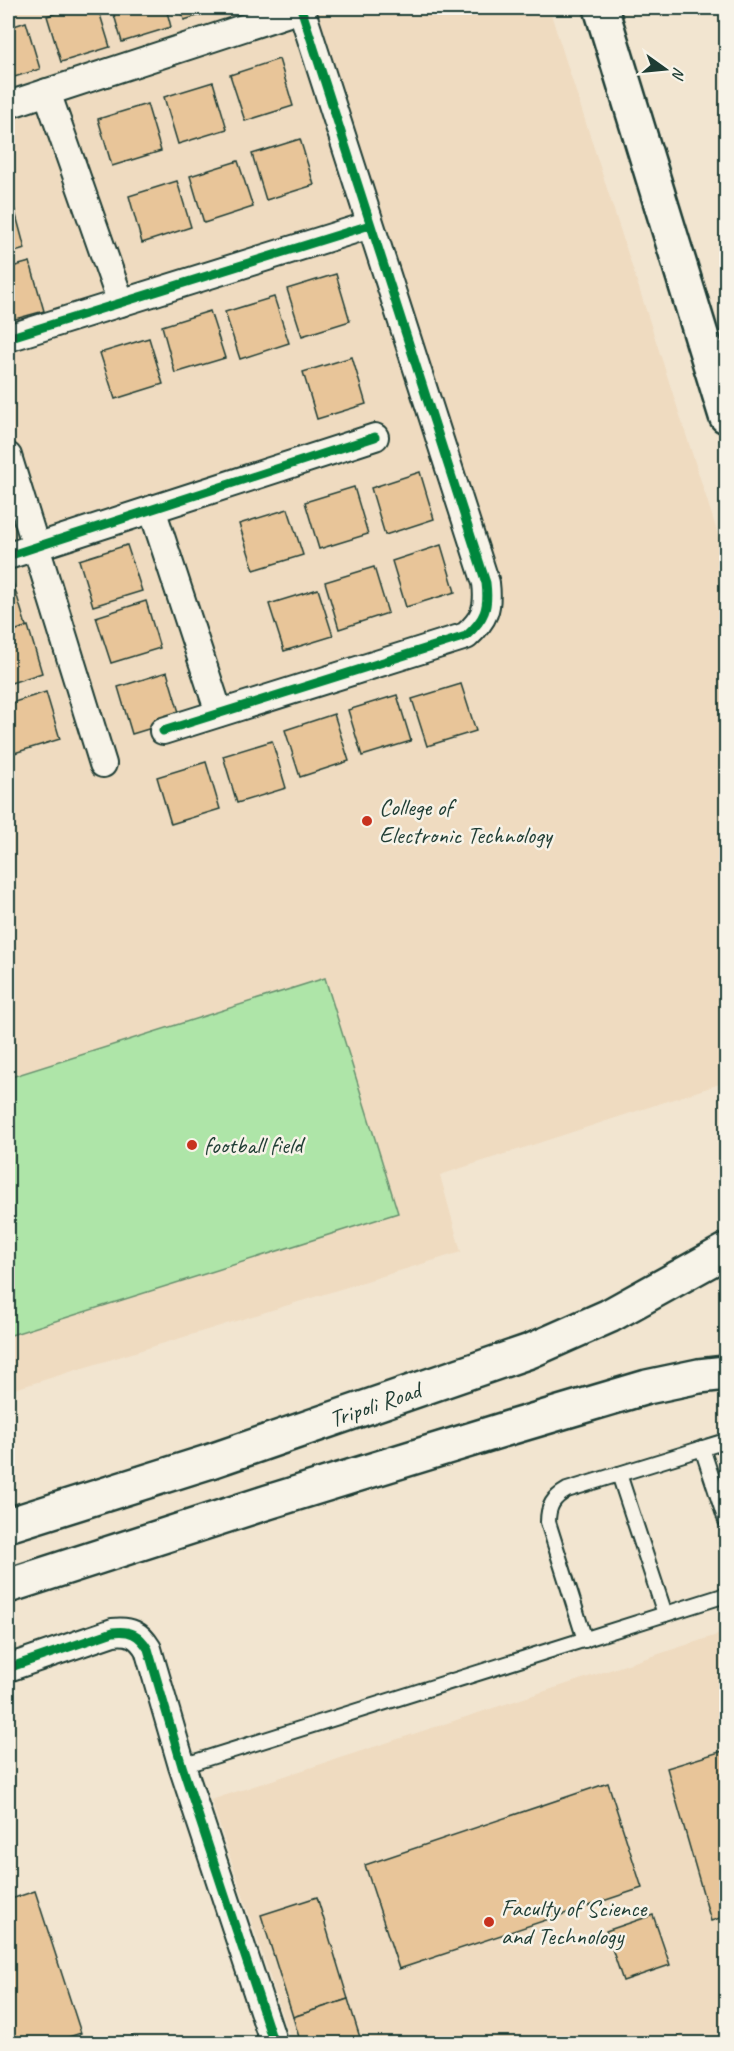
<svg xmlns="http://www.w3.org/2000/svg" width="734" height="2051" font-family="Caveat,sans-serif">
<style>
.built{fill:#efdbc0}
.green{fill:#aee5a8;stroke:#66916e;stroke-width:1.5}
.building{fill:#e8c599;stroke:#1f3d34;stroke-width:1.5}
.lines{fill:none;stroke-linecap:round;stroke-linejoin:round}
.lane-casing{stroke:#1f3d34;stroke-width:18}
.street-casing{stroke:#1f3d34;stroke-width:30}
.secondary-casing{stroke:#1f3d34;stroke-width:38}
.highway-casing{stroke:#1f3d34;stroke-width:38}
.lane{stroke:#f7f3e8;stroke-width:14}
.street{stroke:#f7f3e8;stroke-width:26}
.secondary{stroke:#f7f3e8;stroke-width:33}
.highway{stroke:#f7f3e8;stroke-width:33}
.cycleway-casing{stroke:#f7f3e8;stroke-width:13}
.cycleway{stroke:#00873e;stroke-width:9}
.poi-dot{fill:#c8321e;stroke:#f7f3e8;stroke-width:2}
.labels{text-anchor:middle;stroke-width:5;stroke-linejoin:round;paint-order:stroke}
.poi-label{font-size:24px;fill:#1f3d34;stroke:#f7f3e8;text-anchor:start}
.street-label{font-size:24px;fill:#1f3d34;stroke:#f7f3e8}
</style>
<rect width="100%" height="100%" fill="#f2e5d0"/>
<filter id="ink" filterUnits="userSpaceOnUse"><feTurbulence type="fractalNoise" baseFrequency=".0167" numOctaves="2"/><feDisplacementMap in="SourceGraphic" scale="12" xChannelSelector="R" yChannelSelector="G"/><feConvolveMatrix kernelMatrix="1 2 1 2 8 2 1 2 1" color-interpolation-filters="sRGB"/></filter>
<g filter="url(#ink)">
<g class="built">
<path d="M 8,8 L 549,8 L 726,559 L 726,1082 L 440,1175 L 461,1252 L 8,1391 Z"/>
<path d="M 726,1632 L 726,2043 L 292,2043 L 211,1800 Z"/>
</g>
<path class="green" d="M 325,978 L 398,1213 L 8,1336 L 8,1078 Z"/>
<g class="building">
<path d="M 72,8 L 98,8 L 110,47 L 61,62 L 47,16 Z"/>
<path d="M 112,8 L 166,8 L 171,27 L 122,42 Z"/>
<path d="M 181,8 L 224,8 L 184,20 Z"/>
<path d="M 26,22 L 40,69 L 8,79 L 8,28 Z"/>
<path d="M 279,59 L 293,106 L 245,121 L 230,75 Z"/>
<path d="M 213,82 L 227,129 L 178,144 L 164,97 Z"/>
<path d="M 147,104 L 161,151 L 112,166 L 98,119 Z"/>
<path d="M 300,139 L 314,185 L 266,200 L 252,154 Z"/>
<path d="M 238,161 L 253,207 L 204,223 L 190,176 Z"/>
<path d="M 177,181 L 191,227 L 142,243 L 129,196 Z"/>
<path d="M 12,200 L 25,249 L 8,254 L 8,201 Z"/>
<path d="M 30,262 L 44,311 L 8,321 L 8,268 Z"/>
<path d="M 336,274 L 350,321 L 302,336 L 287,289 Z"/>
<path d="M 274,297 L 289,343 L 240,359 L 225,312 Z"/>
<path d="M 210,311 L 225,358 L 175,373 L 162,326 Z"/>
<path d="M 149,338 L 163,384 L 115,399 L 100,353 Z"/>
<path d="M 352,357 L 366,404 L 317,419 L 303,372 Z"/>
<path d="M 420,472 L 434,519 L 385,535 L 371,488 Z"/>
<path d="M 354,487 L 368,534 L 319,549 L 305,502 Z"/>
<path d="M 288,509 L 303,555 L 254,570 L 239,524 Z"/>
<path d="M 127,545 L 142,591 L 93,606 L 79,560 Z"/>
<path d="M 441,545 L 455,592 L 406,607 L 392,561 Z"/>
<path d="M 374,567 L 388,613 L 339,629 L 325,582 Z"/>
<path d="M 13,583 L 27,629 L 8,635 L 8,584 Z"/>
<path d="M 318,589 L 333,636 L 284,651 L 269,604 Z"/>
<path d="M 146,601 L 160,648 L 111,663 L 96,617 Z"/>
<path d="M 28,626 L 42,673 L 8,684 L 8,633 Z"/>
<path d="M 167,672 L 181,719 L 132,734 L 118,687 Z"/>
<path d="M 461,684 L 476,731 L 427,746 L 412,699 Z"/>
<path d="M 46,692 L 60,739 L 11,754 L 8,744 L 8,704 Z"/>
<path d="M 397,695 L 411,741 L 362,756 L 348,710 Z"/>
<path d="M 334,714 L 349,761 L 300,777 L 285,730 Z"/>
<path d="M 272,741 L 286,788 L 237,803 L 223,756 Z"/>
<path d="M 206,762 L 220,809 L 171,824 L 157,777 Z"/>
<path d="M 726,1750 L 726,1916 L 711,1921 L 667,1768 Z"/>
<path d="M 608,1783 L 642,1888 L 399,1969 L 365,1865 Z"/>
<path d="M 35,1891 L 81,2033 L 48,2044 L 8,2044 L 8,1900 Z"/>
<path d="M 317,1897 L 348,1999 L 293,2017 L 261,1915 Z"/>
<path d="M 653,1915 L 670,1965 L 623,1981 L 606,1931 Z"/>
<path d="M 348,1999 L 362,2044 L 301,2044 L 293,2017 Z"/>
</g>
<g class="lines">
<defs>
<g id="lane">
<path d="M 702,1448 L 726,1521"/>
<path d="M 619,1474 L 665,1614"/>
<path d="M 585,1640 L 548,1522 C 548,1506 553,1498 567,1490 L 726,1441"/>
<path d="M 182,1766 L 726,1595"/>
</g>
<g id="street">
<path d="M 47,92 L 121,303"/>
<path d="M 8,105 L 301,9"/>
<path d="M 8,338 L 370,225"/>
<path d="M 8,456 L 103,764"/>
<path d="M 152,509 L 219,713"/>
<path d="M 8,556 L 375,437"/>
<path d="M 163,731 L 466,636 C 485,619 489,608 486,583 L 301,8"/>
<path d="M 8,1668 L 113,1632 C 130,1630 139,1634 148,1649 L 182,1766 L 274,2044"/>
</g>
<path id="secondary" d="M 601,8 L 726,416"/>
<g id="highway">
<path id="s1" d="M 8,1525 L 208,1462 L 530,1351 L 609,1316 L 726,1251"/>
<path d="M 8,1586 L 268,1502 L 512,1427 L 647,1387 L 699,1376 L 726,1373"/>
</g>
</defs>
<use href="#lane" class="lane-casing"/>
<use href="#street" class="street-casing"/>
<use href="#secondary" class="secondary-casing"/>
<use href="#highway" class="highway-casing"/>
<use href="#lane" class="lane"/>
<use href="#street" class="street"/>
<use href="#secondary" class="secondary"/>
<use href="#highway" class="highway"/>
<defs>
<g id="cycleway">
<path d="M 8,338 L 370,225"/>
<path d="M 8,556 L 375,437"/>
<path d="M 163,731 L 466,636 C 485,619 489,608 486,583 L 301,8"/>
<path d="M 8,1668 L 113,1632 C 130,1630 139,1634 148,1649 L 182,1766 L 274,2044"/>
</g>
</defs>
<use href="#cycleway" class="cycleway-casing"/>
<use href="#cycleway" class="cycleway"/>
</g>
</g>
<g class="poi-dot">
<circle cx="367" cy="821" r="6"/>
<circle cx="192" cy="1145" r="6"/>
<circle cx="489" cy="1922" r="6"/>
</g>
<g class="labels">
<g class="poi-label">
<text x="379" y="815">College of<tspan x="379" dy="28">Electronic Technology</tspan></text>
<text x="204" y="1153">football field</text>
<text x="501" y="1916">Faculty of Science<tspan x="501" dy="28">and Technology</tspan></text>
</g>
<g class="street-label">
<text dy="8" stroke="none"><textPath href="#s1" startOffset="386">Tripoli Road</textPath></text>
</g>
</g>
<rect width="734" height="2051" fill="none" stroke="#f7f3e8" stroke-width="30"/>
<rect x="15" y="15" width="704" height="2021" fill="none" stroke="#1f3d34" stroke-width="2" filter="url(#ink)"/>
<g transform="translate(665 69) rotate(105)" stroke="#f7f3e8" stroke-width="4.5" paint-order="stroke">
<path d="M0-4.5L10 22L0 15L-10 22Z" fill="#1f3d34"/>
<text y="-9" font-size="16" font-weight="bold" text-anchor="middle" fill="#1f3d34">N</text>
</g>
</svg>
